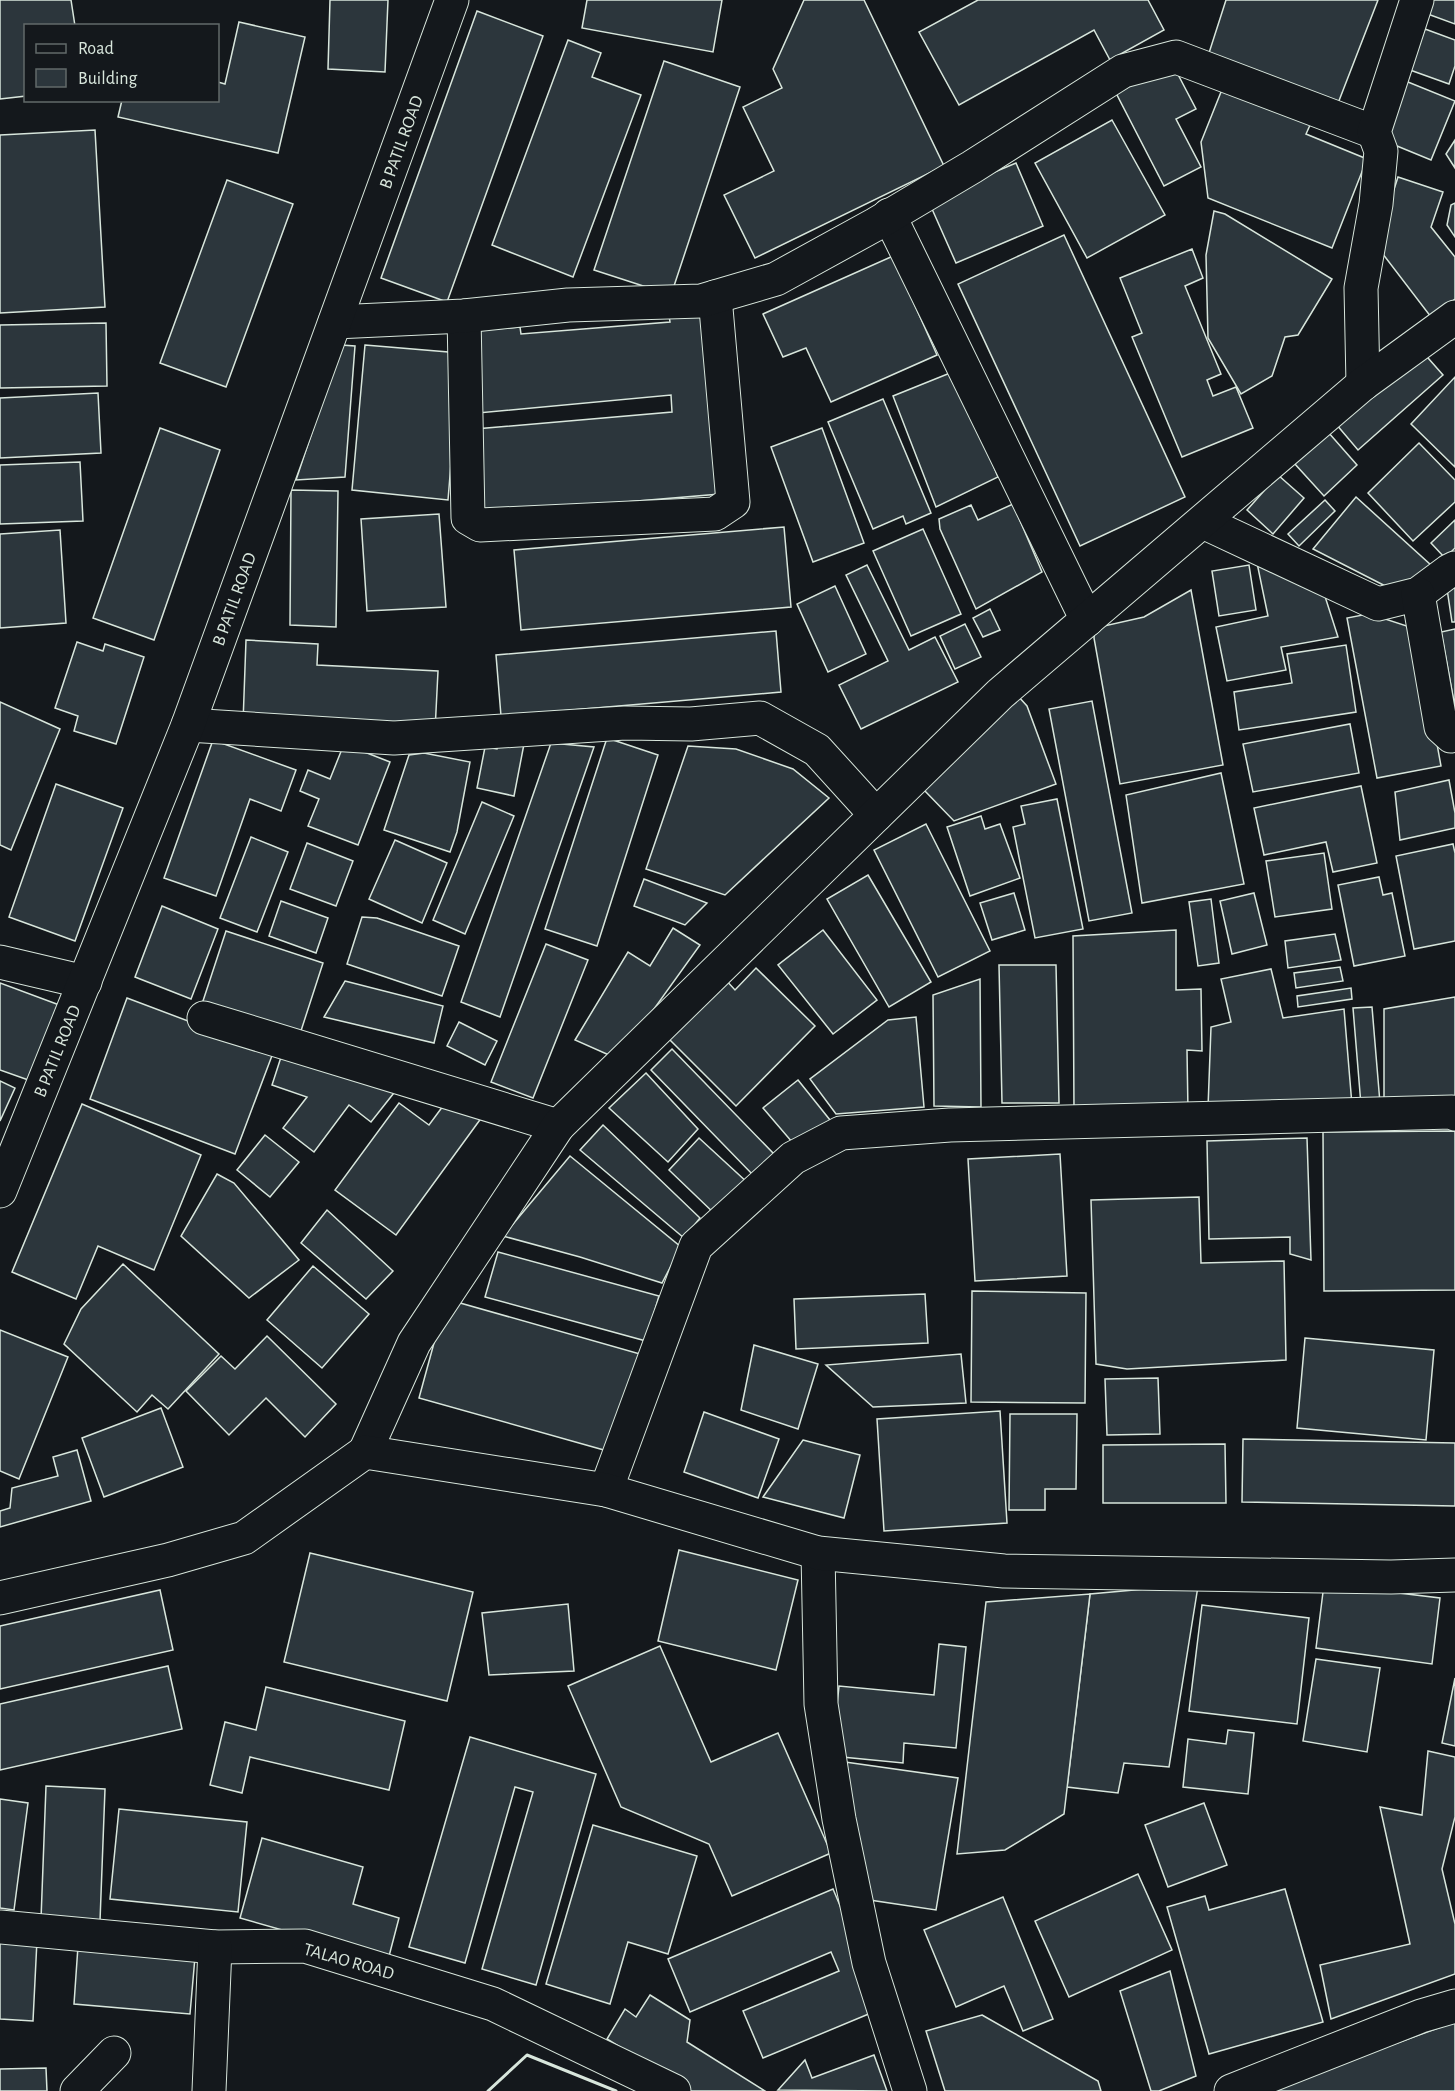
<svg xmlns="http://www.w3.org/2000/svg" width="1455" height="2091" font-family="'Alegreya Sans',sans-serif">
<style>
.building{fill:#2c363c;stroke:#d8e6dc;stroke-width:1.5}
.lines{fill:none;stroke-linecap:round;stroke-linejoin:round}
.minor-casing{stroke:#d8e6dc;stroke-width:35}
.major-casing{stroke:#d8e6dc;stroke-width:35}
.minor{stroke:#14181c;stroke-width:33}
.major{stroke:#14181c;stroke-width:33}
.wall{stroke:#d8e6dc;stroke-width:3}
.labels{text-anchor:middle;stroke-width:4.5;stroke-linejoin:round;paint-order:stroke}
.street-label{font-size:18px;fill:#d8e6dc;stroke:#14181c}
</style>
<rect width="100%" height="100%" fill="#14181c"/>
<g class="building">
<path d="M 0,0 L 71,0 L 75,26 L 26,26 L 26,96 L 0,99 Z"/>
<path d="M 330,0 L 388,0 L 385,72 L 328,69 Z"/>
<path d="M 587,0 L 722,0 L 713,52 L 582,28 Z"/>
<path d="M 804,0 L 864,0 L 944,166 L 755,258 L 724,195 L 774,171 L 743,107 L 782,88 L 773,69 Z"/>
<path d="M 978,0 L 1148,0 L 1164,30 L 1110,60 L 1094,30 L 959,105 L 919,32 Z"/>
<path d="M 1226,0 L 1378,0 L 1335,111 L 1208,56 Z"/>
<path d="M 1430,0 L 1455,0 L 1455,24 L 1425,13 Z"/>
<path d="M 477,11 L 543,36 L 447,302 L 381,278 Z"/>
<path d="M 239,22 L 305,37 L 278,153 L 118,117 L 122,100 L 218,100 L 218,82 L 225,84 Z"/>
<path d="M 1425,29 L 1455,40 L 1455,66 L 1449,84 L 1410,70 Z"/>
<path d="M 568,40 L 601,53 L 592,77 L 641,95 L 573,277 L 492,245 Z"/>
<path d="M 664,61 L 740,87 L 671,295 L 594,270 Z"/>
<path d="M 1173,65 L 1196,109 L 1176,119 L 1201,167 L 1164,186 L 1116,93 Z"/>
<path d="M 1403,80 L 1455,101 L 1431,160 L 1380,139 Z"/>
<path d="M 1223,87 L 1311,123 L 1306,134 L 1367,159 L 1332,248 L 1208,198 L 1201,142 Z"/>
<path d="M 1112,120 L 1165,215 L 1087,258 L 1035,163 Z"/>
<path d="M 95,130 L 105,307 L 0,313 L 0,135 Z"/>
<path d="M 1455,140 L 1455,168 L 1446,154 Z"/>
<path d="M 1016,163 L 1043,226 L 956,263 L 928,200 Z"/>
<path d="M 1398,177 L 1443,192 L 1431,227 L 1455,257 L 1455,299 L 1431,317 L 1376,245 Z"/>
<path d="M 227,180 L 293,204 L 226,387 L 160,363 Z"/>
<path d="M 1455,203 L 1455,237 L 1447,225 L 1451,205 Z"/>
<path d="M 1214,211 L 1225,214 L 1332,279 L 1298,335 L 1285,337 L 1272,376 L 1241,394 L 1208,338 L 1206,255 Z"/>
<path d="M 1064,235 L 1185,497 L 1080,546 L 958,284 Z"/>
<path d="M 1192,249 L 1203,278 L 1185,286 L 1221,374 L 1207,380 L 1213,396 L 1236,387 L 1253,428 L 1182,457 L 1132,337 L 1142,333 L 1120,278 Z"/>
<path d="M 893,256 L 937,355 L 831,402 L 806,348 L 783,357 L 763,314 Z"/>
<path d="M 703,306 L 720,494 L 483,514 L 475,429 L 672,412 L 671,395 L 478,413 L 471,331 L 520,327 L 521,334 L 670,322 L 668,309 Z"/>
<path d="M 106,323 L 107,386 L 0,388 L 0,325 Z"/>
<path d="M 341,345 L 355,346 L 345,477 L 296,480 Z"/>
<path d="M 365,345 L 460,353 L 448,500 L 352,490 Z"/>
<path d="M 1421,350 L 1443,375 L 1358,450 L 1336,424 Z"/>
<path d="M 955,371 L 998,477 L 936,507 L 893,396 Z"/>
<path d="M 1455,377 L 1455,467 L 1411,424 Z"/>
<path d="M 98,393 L 101,453 L 0,458 L 0,398 Z"/>
<path d="M 883,399 L 931,513 L 906,524 L 903,516 L 873,529 L 828,422 Z"/>
<path d="M 160,428 L 220,450 L 154,640 L 93,618 Z"/>
<path d="M 822,428 L 864,543 L 813,562 L 771,447 Z"/>
<path d="M 1328,432 L 1357,465 L 1324,496 L 1294,463 Z"/>
<path d="M 1419,443 L 1455,480 L 1455,502 L 1413,541 L 1368,493 Z"/>
<path d="M 80,462 L 83,521 L 0,524 L 0,465 Z"/>
<path d="M 1278,475 L 1304,498 L 1273,534 L 1247,510 Z"/>
<path d="M 291,490 L 338,491 L 336,627 L 290,625 Z"/>
<path d="M 1356,497 L 1432,566 L 1399,593 L 1313,549 Z"/>
<path d="M 1325,500 L 1335,511 L 1299,546 L 1288,534 Z"/>
<path d="M 1013,504 L 1042,572 L 976,609 L 940,529 L 939,519 L 971,505 L 978,520 Z"/>
<path d="M 439,514 L 446,607 L 367,611 L 361,519 Z"/>
<path d="M 1455,520 L 1455,548 L 1445,558 L 1431,543 Z"/>
<path d="M 784,527 L 791,607 L 521,630 L 514,550 Z"/>
<path d="M 923,529 L 961,614 L 911,636 L 873,551 Z"/>
<path d="M 60,530 L 66,623 L 0,628 L 0,534 Z"/>
<path d="M 1257,563 L 1322,587 L 1338,637 L 1281,647 L 1286,670 L 1227,681 L 1216,627 L 1268,616 Z"/>
<path d="M 867,565 L 909,650 L 935,637 L 958,682 L 861,729 L 839,685 L 888,661 L 846,575 Z"/>
<path d="M 1249,565 L 1256,610 L 1219,616 L 1212,571 Z"/>
<path d="M 835,586 L 866,654 L 828,672 L 797,604 Z"/>
<path d="M 1455,588 L 1455,622 L 1452,622 L 1447,589 Z"/>
<path d="M 1191,590 L 1223,765 L 1120,784 L 1094,638 L 1095,628 L 1144,617 Z"/>
<path d="M 990,609 L 1000,630 L 983,637 L 973,618 Z"/>
<path d="M 1383,611 L 1385,619 L 1416,629 L 1441,766 L 1377,778 L 1347,618 Z"/>
<path d="M 965,624 L 981,657 L 955,669 L 940,636 Z"/>
<path d="M 1455,629 L 1455,707 L 1441,632 Z"/>
<path d="M 776,631 L 781,692 L 501,716 L 496,655 Z"/>
<path d="M 246,640 L 318,644 L 317,665 L 438,671 L 435,731 L 243,723 Z"/>
<path d="M 77,642 L 103,651 L 105,644 L 144,657 L 116,744 L 74,731 L 78,716 L 55,708 Z"/>
<path d="M 1346,645 L 1356,712 L 1239,730 L 1234,692 L 1292,683 L 1287,654 Z"/>
<path d="M 1018,696 L 1027,706 L 1056,784 L 954,821 L 924,790 Z"/>
<path d="M 1092,701 L 1132,913 L 1089,921 L 1049,709 Z"/>
<path d="M 0,702 L 60,729 L 11,850 L 0,845 Z"/>
<path d="M 1350,724 L 1359,773 L 1253,792 L 1243,744 Z"/>
<path d="M 607,738 L 658,755 L 597,946 L 545,929 Z"/>
<path d="M 499,739 L 524,744 L 514,796 L 477,788 L 485,747 L 497,749 Z"/>
<path d="M 213,740 L 296,770 L 281,811 L 250,799 L 216,896 L 164,878 Z"/>
<path d="M 551,743 L 594,747 L 500,1017 L 461,1002 Z"/>
<path d="M 344,744 L 390,762 L 358,845 L 308,826 L 319,799 L 300,791 L 308,770 L 330,779 Z"/>
<path d="M 688,746 L 736,749 L 793,769 L 829,798 L 725,895 L 646,869 Z"/>
<path d="M 424,753 L 470,762 L 457,832 L 450,852 L 384,830 L 409,755 Z"/>
<path d="M 1221,773 L 1244,884 L 1142,903 L 1126,795 Z"/>
<path d="M 1449,780 L 1455,813 L 1455,828 L 1400,840 L 1395,792 Z"/>
<path d="M 56,784 L 123,808 L 75,941 L 9,917 Z"/>
<path d="M 1361,786 L 1377,863 L 1333,872 L 1326,842 L 1264,855 L 1254,808 Z"/>
<path d="M 1057,799 L 1083,929 L 1035,938 L 1013,827 L 1025,824 L 1021,806 Z"/>
<path d="M 482,802 L 514,816 L 465,934 L 433,920 Z"/>
<path d="M 981,816 L 985,829 L 1000,824 L 1020,878 L 970,896 L 947,827 Z"/>
<path d="M 926,824 L 990,951 L 938,977 L 874,850 Z"/>
<path d="M 251,837 L 288,852 L 257,932 L 220,918 Z"/>
<path d="M 395,840 L 447,863 L 422,923 L 369,899 Z"/>
<path d="M 307,843 L 353,861 L 336,906 L 290,889 Z"/>
<path d="M 1453,844 L 1455,853 L 1455,941 L 1414,949 L 1396,856 Z"/>
<path d="M 1324,853 L 1332,909 L 1275,917 L 1266,861 Z"/>
<path d="M 868,875 L 931,982 L 889,1007 L 827,899 Z"/>
<path d="M 1379,877 L 1383,895 L 1392,893 L 1405,956 L 1354,966 L 1338,885 Z"/>
<path d="M 644,879 L 707,903 L 685,925 L 634,906 Z"/>
<path d="M 1014,893 L 1025,930 L 992,940 L 980,903 Z"/>
<path d="M 1254,893 L 1267,945 L 1232,954 L 1220,901 Z"/>
<path d="M 1211,899 L 1219,963 L 1198,966 L 1189,902 Z"/>
<path d="M 281,901 L 328,918 L 316,953 L 269,936 Z"/>
<path d="M 162,906 L 218,929 L 191,999 L 135,977 Z"/>
<path d="M 362,917 L 377,918 L 459,946 L 442,996 L 347,964 Z"/>
<path d="M 673,928 L 700,945 L 618,1059 L 575,1040 L 628,952 L 650,966 Z"/>
<path d="M 823,930 L 877,1000 L 833,1034 L 778,965 Z"/>
<path d="M 1176,930 L 1176,990 L 1201,989 L 1202,1051 L 1187,1050 L 1188,1112 L 1074,1112 L 1073,936 Z"/>
<path d="M 226,931 L 323,963 L 298,1040 L 201,1007 Z"/>
<path d="M 1335,934 L 1341,960 L 1288,968 L 1285,941 Z"/>
<path d="M 546,944 L 588,960 L 533,1098 L 491,1082 Z"/>
<path d="M 999,965 L 1056,965 L 1059,1103 L 1002,1103 Z"/>
<path d="M 1340,967 L 1343,981 L 1296,988 L 1294,973 Z"/>
<path d="M 756,968 L 815,1026 L 736,1106 L 667,1037 L 725,979 L 735,990 Z"/>
<path d="M 1271,969 L 1283,1018 L 1344,1009 L 1352,1105 L 1208,1108 L 1211,1027 L 1231,1022 L 1221,979 Z"/>
<path d="M 980,979 L 981,1107 L 934,1106 L 933,995 Z"/>
<path d="M 345,981 L 443,1006 L 434,1043 L 324,1017 Z"/>
<path d="M 0,983 L 62,1006 L 34,1082 L 0,1070 Z"/>
<path d="M 1351,988 L 1352,999 L 1298,1007 L 1297,996 Z"/>
<path d="M 1455,997 L 1455,1101 L 1384,1103 L 1384,1009 Z"/>
<path d="M 127,998 L 273,1053 L 235,1154 L 90,1099 Z"/>
<path d="M 1372,1007 L 1380,1103 L 1361,1105 L 1353,1008 Z"/>
<path d="M 916,1017 L 924,1107 L 836,1114 L 810,1079 L 888,1020 Z"/>
<path d="M 459,1022 L 497,1041 L 485,1065 L 447,1046 Z"/>
<path d="M 672,1049 L 774,1154 L 753,1175 L 651,1070 Z"/>
<path d="M 283,1051 L 397,1089 L 371,1122 L 349,1105 L 314,1152 L 283,1128 L 307,1097 L 272,1085 Z"/>
<path d="M 646,1073 L 698,1129 L 668,1162 L 609,1108 Z"/>
<path d="M 798,1080 L 830,1120 L 798,1149 L 763,1108 Z"/>
<path d="M 0,1081 L 15,1088 L 0,1121 Z"/>
<path d="M 446,1102 L 482,1117 L 396,1235 L 335,1190 L 399,1103 L 429,1125 Z"/>
<path d="M 82,1104 L 201,1155 L 154,1270 L 98,1246 L 76,1299 L 12,1272 Z"/>
<path d="M 603,1125 L 700,1218 L 684,1238 L 580,1150 Z"/>
<path d="M 1455,1131 L 1455,1290 L 1324,1291 L 1323,1132 Z"/>
<path d="M 265,1135 L 299,1162 L 270,1197 L 237,1170 Z"/>
<path d="M 699,1138 L 749,1184 L 718,1217 L 669,1170 Z"/>
<path d="M 1307,1138 L 1311,1260 L 1290,1254 L 1290,1237 L 1209,1239 L 1207,1141 Z"/>
<path d="M 1060,1154 L 1067,1276 L 975,1281 L 968,1159 Z"/>
<path d="M 570,1156 L 681,1247 L 662,1283 L 580,1257 L 503,1236 Z"/>
<path d="M 217,1174 L 234,1183 L 299,1260 L 249,1298 L 181,1236 Z"/>
<path d="M 1199,1197 L 1201,1263 L 1284,1261 L 1286,1360 L 1127,1369 L 1096,1364 L 1091,1200 Z"/>
<path d="M 327,1210 L 393,1271 L 366,1299 L 301,1243 Z"/>
<path d="M 498,1252 L 659,1296 L 646,1341 L 485,1297 Z"/>
<path d="M 123,1264 L 219,1354 L 168,1409 L 152,1395 L 137,1412 L 64,1344 L 81,1309 Z"/>
<path d="M 313,1266 L 369,1314 L 322,1368 L 267,1320 Z"/>
<path d="M 972,1291 L 1086,1293 L 1085,1403 L 971,1402 Z"/>
<path d="M 925,1294 L 928,1343 L 796,1349 L 794,1299 Z"/>
<path d="M 446,1299 L 640,1354 L 611,1452 L 419,1398 Z"/>
<path d="M 0,1330 L 68,1357 L 19,1479 L 0,1471 Z"/>
<path d="M 267,1336 L 336,1404 L 305,1437 L 266,1398 L 229,1435 L 186,1391 L 221,1356 L 235,1369 Z"/>
<path d="M 1305,1338 L 1434,1350 L 1426,1440 L 1297,1428 Z"/>
<path d="M 754,1345 L 818,1364 L 798,1429 L 741,1410 Z"/>
<path d="M 961,1354 L 966,1403 L 873,1407 L 826,1365 Z"/>
<path d="M 1158,1378 L 1160,1434 L 1107,1435 L 1105,1379 Z"/>
<path d="M 161,1408 L 183,1467 L 104,1497 L 82,1438 Z"/>
<path d="M 1000,1411 L 1007,1523 L 884,1531 L 877,1419 Z"/>
<path d="M 704,1412 L 779,1439 L 758,1498 L 684,1472 Z"/>
<path d="M 1010,1414 L 1077,1414 L 1076,1489 L 1045,1489 L 1045,1510 L 1009,1510 Z"/>
<path d="M 1243,1439 L 1455,1443 L 1455,1506 L 1242,1502 Z"/>
<path d="M 803,1440 L 860,1455 L 844,1518 L 763,1497 Z"/>
<path d="M 1225,1444 L 1226,1503 L 1103,1503 L 1103,1445 Z"/>
<path d="M 77,1450 L 91,1501 L 0,1527 L 0,1511 L 10,1508 L 12,1488 L 58,1476 L 53,1457 Z"/>
<path d="M 679,1550 L 798,1580 L 776,1670 L 658,1641 Z"/>
<path d="M 310,1553 L 473,1592 L 447,1701 L 284,1662 Z"/>
<path d="M 1199,1580 L 1169,1767 L 1124,1763 L 1118,1793 L 1067,1787 L 1090,1594 L 1145,1589 Z"/>
<path d="M 1324,1584 L 1440,1598 L 1432,1664 L 1316,1648 Z"/>
<path d="M 160,1590 L 173,1650 L 0,1689 L 0,1626 Z"/>
<path d="M 1090,1594 L 1064,1814 L 1005,1850 L 957,1854 L 986,1602 Z"/>
<path d="M 568,1604 L 574,1671 L 489,1675 L 482,1613 Z"/>
<path d="M 1202,1605 L 1309,1618 L 1297,1724 L 1189,1711 Z"/>
<path d="M 939,1644 L 966,1647 L 956,1748 L 904,1743 L 903,1763 L 832,1756 L 839,1686 L 934,1695 Z"/>
<path d="M 660,1646 L 711,1762 L 778,1733 L 831,1853 L 732,1896 L 709,1844 L 621,1807 L 568,1686 Z"/>
<path d="M 1316,1659 L 1380,1668 L 1367,1752 L 1303,1741 Z"/>
<path d="M 168,1666 L 182,1729 L 0,1770 L 0,1704 Z"/>
<path d="M 1455,1678 L 1455,1746 L 1442,1743 Z"/>
<path d="M 266,1687 L 405,1721 L 389,1790 L 250,1757 L 242,1793 L 210,1785 L 225,1722 L 256,1730 Z"/>
<path d="M 1228,1730 L 1254,1733 L 1248,1794 L 1183,1787 L 1188,1739 L 1226,1744 Z"/>
<path d="M 470,1737 L 596,1774 L 536,1985 L 482,1969 L 533,1792 L 515,1787 L 465,1963 L 409,1947 Z"/>
<path d="M 1428,1751 L 1455,1757 L 1455,1817 L 1442,1869 L 1455,1924 L 1455,1974 L 1331,2019 L 1320,1965 L 1410,1944 L 1380,1807 L 1422,1815 Z"/>
<path d="M 838,1761 L 958,1778 L 936,1910 L 863,1899 Z"/>
<path d="M 46,1786 L 105,1789 L 100,1921 L 41,1919 Z"/>
<path d="M 0,1799 L 28,1803 L 14,1910 L 0,1908 Z"/>
<path d="M 1204,1803 L 1227,1865 L 1168,1887 L 1145,1825 Z"/>
<path d="M 119,1809 L 247,1822 L 238,1912 L 110,1899 Z"/>
<path d="M 593,1825 L 697,1856 L 668,1954 L 628,1942 L 610,2004 L 546,1984 Z"/>
<path d="M 262,1838 L 363,1867 L 353,1904 L 399,1918 L 388,1960 L 240,1918 Z"/>
<path d="M 1138,1874 L 1172,1950 L 1069,1997 L 1035,1921 Z"/>
<path d="M 833,1889 L 883,2008 L 763,2058 L 743,2011 L 839,1971 L 831,1952 L 690,2012 L 668,1959 Z"/>
<path d="M 1285,1889 L 1323,2022 L 1209,2054 L 1167,1907 L 1205,1896 L 1209,1910 Z"/>
<path d="M 1003,1897 L 1053,2019 L 1023,2031 L 1004,1986 L 956,2007 L 924,1930 Z"/>
<path d="M 0,1938 L 37,1940 L 33,2021 L 0,2019 Z"/>
<path d="M 78,1946 L 195,1957 L 190,2014 L 74,2004 Z"/>
<path d="M 1170,1971 L 1196,2076 L 1159,2091 L 1151,2091 L 1120,1991 Z"/>
<path d="M 650,1995 L 690,2020 L 687,2042 L 765,2091 L 690,2091 L 607,2039 L 625,2009 L 636,2017 Z"/>
<path d="M 982,2015 L 1098,2081 L 1101,2091 L 945,2091 L 926,2031 Z"/>
<path d="M 1455,2022 L 1455,2091 L 1264,2091 Z"/>
<path d="M 874,2055 L 887,2091 L 778,2090 L 805,2060 L 812,2078 Z"/>
<path d="M 46,2068 L 47,2091 L 0,2091 L 0,2069 Z"/>
</g>
<g class="lines">
<defs>
<g id="minor">
<path d="M 889,215 L 1087,620"/>
<path d="M 464,316 L 468,518 L 480,525 L 715,514 L 733,502 L 715,297"/>
<path d="M 335,322 L 464,316 L 568,305 L 701,301 L 776,279 L 876,224 L 972,167 L 1123,71 L 1176,57 L 1374,132"/>
<path d="M 1363,384 L 1361,288 L 1376,204 L 1381,151 L 1374,132 L 1417,0"/>
<path d="M 1203,522 L 1378,604 L 1418,594 L 1449,571 L 1455,568"/>
<path d="M 1418,594 L 1441,727 L 1451,736 L 1455,735"/>
<path d="M 188,725 L 394,738 L 625,723 L 691,724 L 760,718 L 817,750 L 876,815"/>
<path d="M 0,962 L 85,982"/>
<path d="M 204,1018 L 558,1126"/>
<path d="M 365,1452 L 414,1343 L 558,1126 L 1000,694 L 1363,384 L 1455,317"/>
<path d="M 606,1490 L 696,1246 L 793,1158 L 841,1133 L 950,1125 L 1452,1112 L 1455,1114"/>
<path d="M 818,1553 L 821,1704 L 839,1819 L 869,1963 L 910,2091"/>
<path d="M 0,1598 L 168,1560 L 244,1538 L 365,1452 L 606,1490 L 818,1553 L 1004,1571 L 1391,1577 L 1455,1575"/>
<path d="M 0,1927 L 215,1947 L 305,1946 L 493,2004 L 674,2091"/>
<path d="M 77,2091 L 114,2053"/>
<path d="M 209,2091 L 215,1947"/>
<path d="M 1231,2091 L 1421,2016 L 1455,2006"/>
</g>
<path id="major" d="M 0,1191 L 188,725 L 452,0"/>
</defs>
<use href="#minor" class="minor-casing"/>
<use href="#major" class="major-casing"/>
<use href="#minor" class="minor"/>
<use href="#major" class="major"/>
<path class="wall" d="M 488,2091 L 527,2055 L 616,2091"/>
</g>
<g class="labels">
<g class="street-label">
<text transform="translate(401 142) rotate(-70)" y="6">B PATIL ROAD</text>
<text transform="translate(234 599) rotate(-70)" y="6">B PATIL ROAD</text>
<text transform="translate(57 1051) rotate(-68)" y="6">B PATIL ROAD</text>
<text transform="translate(349 1961) rotate(16)" y="6">TALAO ROAD</text>
</g>
</g>
<rect x="24" y="24" width="195" height="78" fill="#14181c" stroke="#626a69" stroke-width="1.5"/>
<rect x="36" y="44" width="30" height="9" fill="#14181c" stroke="#626a69" stroke-width="1.5"/>
<text x="78" y="54" font-size="18" fill="#d8e6dc">Road</text>
<rect x="36" y="69" width="30" height="18" fill="#2c363c" stroke="#626a69" stroke-width="1.5"/>
<text x="78" y="84" font-size="18" fill="#d8e6dc">Building</text>
</svg>
